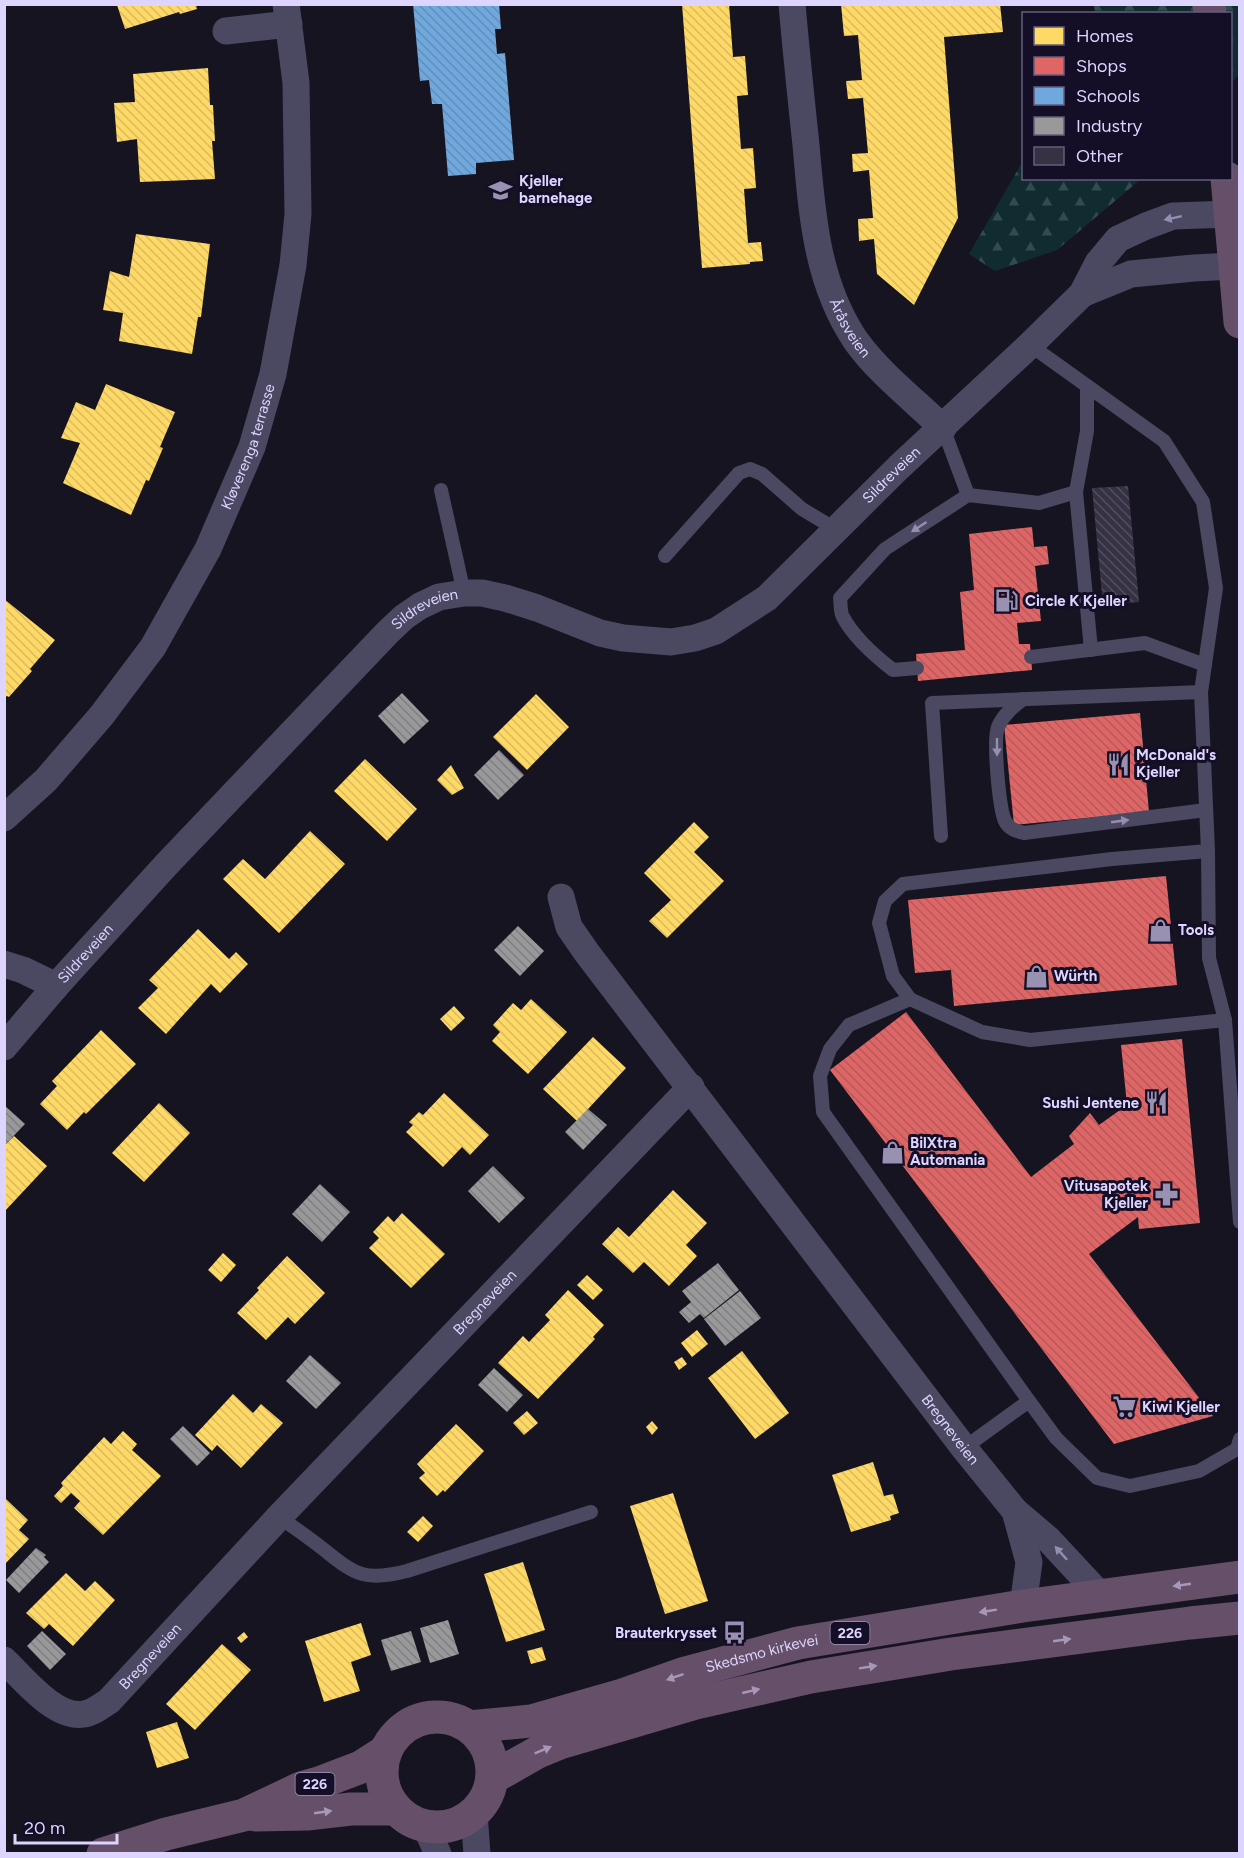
<svg xmlns="http://www.w3.org/2000/svg" width="1244" height="1858" font-family="Figtree,sans-serif">
<style>
.forest{fill:url(#forest-firs)}
.homes{fill:url(#homes-back-hatch)}
.shops{fill:url(#shops-back-hatch)}
.schools{fill:url(#schools-back-hatch)}
.industry{fill:url(#industry-back-hatch)}
.building{fill:url(#building-back-hatch)}
.lines{fill:none;stroke-linecap:round;stroke-linejoin:round}
.lane{stroke:#4b4862;stroke-width:14}
.street{stroke:#4b4862;stroke-width:27}
.highway{stroke:#664f68;stroke-width:33}
.oneway{fill:#948eb0}
.oneway2{fill:#a798bb}
.labels{text-anchor:middle;stroke-width:6;stroke-linejoin:round;paint-order:stroke}
.shield{fill:#140e27;stroke:#a199be;stroke-width:1.5}
.shield-label{font-size:14px;font-weight:bold;fill:#ddd4ff}
.poi-label{font-size:15px;font-weight:bold;fill:#ddd4ff;stroke:#140e27;text-anchor:start}
.street-label{font-size:15px;fill:#ddd4ff;stroke:#140e27}
</style>
<defs>
<pattern id="forest-firs" width="22" height="20" patternUnits="userSpaceOnUse" patternTransform="scale(1.5)"><rect width="22" height="20" fill="#112c30"/><path d="M5 1l3.5 6h-7zM16 11l3.5 6h-7z" fill="#334a4f"/></pattern>
<pattern id="homes-back-hatch" width="6" height="6" patternUnits="userSpaceOnUse" patternTransform="scale(1.5)"><rect width="6" height="6" fill="#ffd966"/><path d="M-1 5l2 2M0 0l6 6M5-1l2 2" fill="none" stroke="#d9ba61"/></pattern>
<pattern id="shops-back-hatch" width="6" height="6" patternUnits="userSpaceOnUse" patternTransform="scale(1.5)"><rect width="6" height="6" fill="#e06666"/><path d="M-1 5l2 2M0 0l6 6M5-1l2 2" fill="none" stroke="#b15b5e"/></pattern>
<pattern id="schools-back-hatch" width="6" height="6" patternUnits="userSpaceOnUse" patternTransform="scale(1.5)"><rect width="6" height="6" fill="#6fa8dc"/><path d="M-1 5l2 2M0 0l6 6M5-1l2 2" fill="none" stroke="#648eb8"/></pattern>
<pattern id="industry-back-hatch" width="6" height="6" patternUnits="userSpaceOnUse" patternTransform="scale(1.5)"><rect width="6" height="6" fill="#999"/><path d="M-1 5l2 2M0 0l6 6M5-1l2 2" fill="none" stroke="#7f7e82"/></pattern>
<pattern id="building-back-hatch" width="6" height="6" patternUnits="userSpaceOnUse" patternTransform="scale(1.5)"><rect width="6" height="6" fill="#363143"/><path d="M-1 5l2 2M0 0l6 6M5-1l2 2" fill="none" stroke="#534e5f"/></pattern>
</defs>
<rect width="100%" height="100%" fill="#171421"/>
<g class="forest">
<path d="M 1094,5 L 1239,5 L 1239,75 L 1231,83 L 1230,14 L 1095,13 Z"/>
<path d="M 1023,161 L 1024,178 L 1141,179 L 1057,250 L 995,271 L 969,254 Z"/>
</g>
<g class="homes">
<path d="M 682,4 L 729,4 L 733,57 L 745,56 L 748,95 L 737,96 L 741,149 L 753,148 L 756,188 L 744,189 L 748,243 L 761,242 L 763,261 L 750,262 L 750,264 L 702,268 Z"/>
<path d="M 841,4 L 1000,4 L 1003,32 L 944,37 L 958,218 L 914,305 L 877,274 L 874,239 L 859,241 L 858,219 L 873,218 L 869,170 L 853,172 L 852,154 L 868,153 L 863,98 L 848,99 L 846,81 L 862,80 L 858,35 L 844,36 Z"/>
<path d="M 117,5 L 196,5 L 197,9 L 180,14 L 179,12 L 125,29 Z"/>
<path d="M 208,68 L 210,105 L 213,105 L 215,141 L 212,141 L 215,179 L 140,182 L 137,139 L 117,142 L 114,103 L 135,102 L 133,74 Z"/>
<path d="M 136,234 L 210,244 L 201,317 L 198,317 L 192,354 L 119,341 L 123,313 L 103,310 L 110,271 L 129,277 Z"/>
<path d="M 106,384 L 175,412 L 160,447 L 163,448 L 149,481 L 146,480 L 131,515 L 63,483 L 80,443 L 61,438 L 76,402 L 95,410 Z"/>
<path d="M 4,599 L 55,640 L 30,669 L 32,671 L 9,697 L 7,696 L 4,698 Z"/>
<path d="M 536,694 L 569,727 L 527,770 L 493,737 Z"/>
<path d="M 365,759 L 417,809 L 387,841 L 334,791 Z"/>
<path d="M 451,765 L 464,788 L 452,795 L 437,780 Z"/>
<path d="M 694,822 L 709,837 L 694,852 L 724,881 L 667,938 L 649,921 L 671,900 L 644,873 Z"/>
<path d="M 310,831 L 345,864 L 279,933 L 223,879 L 243,859 L 265,879 Z"/>
<path d="M 198,929 L 229,959 L 236,952 L 248,964 L 220,993 L 211,984 L 166,1034 L 138,1008 L 158,988 L 149,980 Z"/>
<path d="M 531,999 L 567,1032 L 528,1074 L 492,1041 L 500,1032 L 493,1025 L 513,1003 L 521,1010 Z"/>
<path d="M 454,1006 L 465,1018 L 451,1031 L 440,1019 Z"/>
<path d="M 101,1030 L 136,1064 L 86,1114 L 84,1112 L 67,1130 L 40,1104 L 57,1086 L 52,1081 Z"/>
<path d="M 593,1037 L 626,1068 L 577,1121 L 543,1089 Z"/>
<path d="M 444,1093 L 489,1135 L 470,1155 L 462,1147 L 443,1167 L 406,1132 L 413,1125 L 409,1122 L 419,1112 L 423,1115 Z"/>
<path d="M 159,1103 L 190,1133 L 144,1182 L 112,1153 Z"/>
<path d="M 14,1136 L 47,1166 L 4,1212 L 4,1146 Z"/>
<path d="M 673,1190 L 707,1223 L 686,1245 L 697,1256 L 669,1286 L 644,1262 L 633,1273 L 602,1244 L 618,1227 L 629,1237 Z"/>
<path d="M 402,1213 L 445,1254 L 411,1288 L 369,1248 L 379,1238 L 373,1232 L 388,1216 L 394,1222 Z"/>
<path d="M 223,1253 L 236,1265 L 221,1282 L 208,1270 Z"/>
<path d="M 287,1256 L 325,1293 L 295,1324 L 288,1317 L 266,1340 L 237,1313 L 259,1290 L 257,1288 Z"/>
<path d="M 587,1275 L 603,1290 L 593,1300 L 577,1285 Z"/>
<path d="M 568,1290 L 604,1325 L 593,1337 L 595,1339 L 538,1399 L 498,1363 L 523,1336 L 529,1342 L 550,1320 L 545,1315 Z"/>
<path d="M 697,1330 L 708,1344 L 692,1357 L 681,1343 Z"/>
<path d="M 742,1351 L 789,1413 L 755,1439 L 708,1378 Z"/>
<path d="M 682,1357 L 687,1364 L 679,1370 L 674,1362 Z"/>
<path d="M 233,1394 L 253,1413 L 261,1404 L 283,1423 L 241,1468 L 217,1445 L 212,1451 L 195,1435 Z"/>
<path d="M 527,1411 L 538,1423 L 524,1435 L 513,1423 Z"/>
<path d="M 652,1421 L 658,1428 L 652,1435 L 646,1427 Z"/>
<path d="M 456,1424 L 484,1451 L 445,1492 L 443,1490 L 437,1496 L 419,1478 L 425,1473 L 417,1464 Z"/>
<path d="M 123,1431 L 137,1444 L 132,1450 L 161,1476 L 103,1535 L 74,1508 L 80,1501 L 71,1493 L 61,1503 L 54,1496 L 63,1486 L 61,1483 L 104,1437 L 111,1444 Z"/>
<path d="M 873,1462 L 884,1496 L 893,1494 L 899,1513 L 890,1516 L 891,1520 L 851,1532 L 832,1475 Z"/>
<path d="M 673,1493 L 708,1601 L 665,1614 L 630,1506 Z"/>
<path d="M 6,1499 L 28,1520 L 19,1530 L 29,1539 L 4,1565 Z"/>
<path d="M 423,1516 L 433,1526 L 418,1542 L 407,1532 Z"/>
<path d="M 523,1562 L 545,1630 L 506,1642 L 484,1574 Z"/>
<path d="M 66,1573 L 85,1591 L 95,1581 L 115,1600 L 73,1646 L 49,1624 L 44,1629 L 26,1613 Z"/>
<path d="M 361,1623 L 371,1655 L 351,1662 L 360,1691 L 324,1702 L 305,1641 Z"/>
<path d="M 244,1632 L 248,1637 L 241,1643 L 237,1638 Z"/>
<path d="M 222,1644 L 251,1670 L 195,1730 L 166,1704 Z"/>
<path d="M 542,1647 L 546,1660 L 531,1664 L 527,1651 Z"/>
<path d="M 177,1722 L 189,1758 L 157,1768 L 146,1732 Z"/>
</g>
<g class="shops">
<path d="M 1032,527 L 1034,547 L 1047,546 L 1049,564 L 1035,566 L 1041,621 L 1017,623 L 1019,644 L 1030,644 L 1032,670 L 918,681 L 916,654 L 965,650 L 960,592 L 974,590 L 969,534 Z"/>
<path d="M 1140,713 L 1149,812 L 1014,825 L 1004,725 Z"/>
<path d="M 1166,876 L 1177,985 L 954,1006 L 951,970 L 915,973 L 908,900 Z"/>
<path d="M 906,1012 L 1031,1177 L 1074,1144 L 1069,1136 L 1090,1113 L 1099,1125 L 1127,1105 L 1121,1045 L 1182,1039 L 1200,1223 L 1139,1229 L 1138,1217 L 1089,1254 L 1213,1416 L 1114,1444 L 830,1070 Z"/>
</g>
<path class="schools" d="M 413,4 L 499,4 L 501,29 L 495,29 L 497,54 L 505,53 L 514,160 L 476,163 L 476,174 L 448,176 L 442,104 L 432,104 L 429,80 L 420,81 Z"/>
<g class="industry">
<path d="M 402,693 L 429,721 L 404,744 L 378,716 Z"/>
<path d="M 499,750 L 524,775 L 498,800 L 474,775 Z"/>
<path d="M 518,926 L 544,951 L 520,976 L 494,950 Z"/>
<path d="M 4,1105 L 25,1124 L 4,1146 Z"/>
<path d="M 588,1109 L 607,1125 L 583,1150 L 565,1132 Z"/>
<path d="M 493,1166 L 525,1198 L 499,1223 L 468,1191 Z"/>
<path d="M 320,1184 L 350,1212 L 322,1242 L 292,1214 Z"/>
<path d="M 718,1263 L 739,1290 L 704,1318 L 700,1314 L 689,1323 L 679,1312 L 691,1302 L 682,1291 Z"/>
<path d="M 740,1291 L 761,1318 L 725,1346 L 704,1319 Z"/>
<path d="M 310,1355 L 341,1383 L 316,1409 L 286,1381 Z"/>
<path d="M 494,1368 L 523,1395 L 507,1412 L 478,1385 Z"/>
<path d="M 183,1426 L 210,1453 L 197,1466 L 170,1439 Z"/>
<path d="M 36,1548 L 46,1555 L 44,1557 L 49,1562 L 19,1593 L 6,1580 Z"/>
<path d="M 448,1620 L 459,1654 L 430,1663 L 420,1628 Z"/>
<path d="M 42,1631 L 66,1654 L 50,1670 L 27,1646 Z"/>
<path d="M 411,1631 L 421,1662 L 391,1671 L 381,1640 Z"/>
</g>
<path class="building" d="M 1128,486 L 1139,602 L 1103,605 L 1092,488 Z"/>
<g class="lines">
<g class="lane">
<path d="M 1030,345 L 1164,441 L 1203,502 L 1216,588 L 1201,692 L 1208,851 L 1209,958 L 1225,1020 L 1240,1222"/>
<path d="M 943,428 L 968,495"/>
<path d="M 441,490 L 464,593"/>
<path d="M 1076,492 L 1091,650"/>
<path d="M 665,556 L 739,473 L 750,469 L 762,474 L 802,509 L 837,530"/>
<path d="M 1031,657 L 1145,643 L 1205,665"/>
<path d="M 917,668 L 893,670 C 875,656 854,638 843,617 C 840,612 841,604 840,598 L 885,549 L 968,495 L 1039,503 L 1076,492 L 1087,431 L 1087,387"/>
<path d="M 1023,699 C 1013,707 1003,715 998,727 C 993,740 999,808 1005,821 C 1009,829 1016,831 1024,833 L 1206,810"/>
<path d="M 941,836 L 932,703 L 1201,692"/>
<path d="M 910,999 L 893,976 L 879,923 L 885,901 L 903,884 L 1112,859 L 1208,851"/>
<path d="M 1029,1401 L 823,1112 L 820,1076 L 830,1049 L 849,1025 L 910,999 L 982,1032 L 1030,1040 L 1225,1020"/>
<path d="M 964,1448 L 1029,1401 L 1056,1438 L 1097,1478 L 1130,1486 L 1199,1471 L 1237,1449 L 1240,1439"/>
<path d="M 279,1517 C 292,1526 305,1535 318,1545 C 353,1572 360,1583 407,1571 L 591,1512"/>
</g>
<g class="street">
<path id="s1" d="M 792,4 C 796,51 801,98 806,145 C 812,213 816,282 856,341 C 879,373 914,400 943,428"/>
<path d="M 226,31 L 289,24"/>
<path d="M 1082,294 L 1131,274 L 1194,268 L 1234,266"/>
<path id="s2" d="M 4,818 L 46,780 L 102,715 L 153,647 L 208,549 L 252,447 L 273,374 L 293,265 L 298,214 L 296,83 L 286,4"/>
<path id="s3" d="M 561,897 L 569,927 L 587,953 L 964,1448 L 1015,1511 L 1048,1539 L 1101,1596"/>
<path d="M 4,964 L 23,970 L 56,986"/>
<path id="s4" d="M 4,1047 L 56,986 L 166,865 L 388,632 L 404,617 L 420,606 L 439,597 L 464,593 L 482,593 L 505,598 L 537,608 L 600,633 L 623,638 L 671,642 L 695,638 L 716,631 L 767,598 L 899,467 L 1030,345 L 1082,294 L 1098,263 L 1118,239 L 1146,226 L 1173,216 L 1231,214"/>
<path d="M 1015,1511 L 1029,1562 L 1023,1606"/>
<path id="s5" d="M 4,1660 C 24,1679 55,1719 84,1714 C 93,1713 101,1706 109,1701 L 279,1517 L 691,1087"/>
<path d="M 474,1813 L 477,1854"/>
<path d="M 425,1825 L 438,1854"/>
</g>
<g class="highway">
<path d="M 1209,4 L 1210,14"/>
<path d="M 1227,178 L 1240,322"/>
<circle cx="437" cy="1772" r="55"/>
<path id="s6" d="M 469,1727 L 531,1721 L 622,1695 L 682,1674 L 798,1643 L 1023,1606 L 1240,1577"/>
<path d="M 492,1778 L 538,1752 L 560,1743 L 696,1703 L 811,1677 L 951,1654 L 1190,1623 L 1240,1618"/>
<path d="M 255,1815 L 307,1814 L 351,1809 L 396,1809"/>
<path d="M 103,1854 L 166,1834 L 244,1815 L 301,1788 L 319,1783 L 361,1767 L 386,1751"/>
</g>
</g>
<defs><path id="oneway-solid" d="M-6-.8H1V-3.2L6.5 0L1 3.2V.8H-6Z" transform="scale(1.5)"/></defs>
<g class="oneway">
<use href="#oneway-solid" transform="translate(1173 218) rotate(168)"/>
<use href="#oneway-solid" transform="translate(919 527) rotate(147)"/>
<use href="#oneway-solid" transform="translate(997 747) rotate(90)"/>
<use href="#oneway-solid" transform="translate(1120 821) rotate(-8)"/>
<use href="#oneway-solid" transform="translate(1061 1553) rotate(-132)"/>
</g>
<g class="oneway2">
<use href="#oneway-solid" transform="translate(1182 1585) rotate(172)"/>
<use href="#oneway-solid" transform="translate(988 1611) rotate(171)"/>
<use href="#oneway-solid" transform="translate(1062 1640) rotate(-8)"/>
<use href="#oneway-solid" transform="translate(868 1667) rotate(-9)"/>
<use href="#oneway-solid" transform="translate(675 1677) rotate(161)"/>
<use href="#oneway-solid" transform="translate(751 1691) rotate(-13)"/>
<use href="#oneway-solid" transform="translate(543 1750) rotate(-22)"/>
<use href="#oneway-solid" transform="translate(323 1812) rotate(-8)"/>
</g>
<defs>
<symbol id="school-bare" viewBox="-9 -9 18 18"><path d="M0-5L7-2L0 1L-7-2ZM-4 1L0 2.5L4 1V4Q0 6-4 4Z" fill="#9891b1" stroke="#140e27" stroke-width="2.5" paint-order="stroke"/></symbol>
<symbol id="fuel-bare" viewBox="-9 -9 18 18"><path d="M-5.5-6h7V0h2V4h1.3V-2.5L3-4.5l.8-.8L6-3V5H2.5V1h-1V6h-7ZM-4.2-4.7v3.2H.2V-4.7Z" fill="#9891b1" stroke="#140e27" stroke-width="2.5" paint-order="stroke"/></symbol>
<symbol id="restaurant-bare" viewBox="-9 -9 18 18"><path d="M-5-6h1v4h1v-4h1v4h1v-4h1v5L-1.5 .5V6h-2V.5L-5-1ZM5-6V6H3V1.5H1.5Q1.5-4 5-6Z" fill="#9891b1" stroke="#140e27" stroke-width="2.5" paint-order="stroke"/></symbol>
<symbol id="shop-bare" viewBox="-9 -9 18 18"><path d="M-5-2.5h2.3a2.7 3.5 0 0 1 5.4 0H5L5.5 6h-11ZM-1.5-2.5h3a1.5 2.3 0 0 0-3 0Z" fill="#9891b1" stroke="#140e27" stroke-width="2.5" paint-order="stroke"/></symbol>
<symbol id="pharmacy-bare" viewBox="-9 -9 18 18"><path d="M-2-6h4v4h4v4h-4v4h-4v-4h-4v-4h4Z" fill="#9891b1" stroke="#140e27" stroke-width="2.5" paint-order="stroke"/></symbol>
<symbol id="supermarket-bare" viewBox="-9 -9 18 18"><path d="M-6-5.5h2.5l.6 2H6L4.5 2H-2.5L-4.4-4H-6ZM-1.5 3.2a1.3 1.3 0 1 0 .1 0ZM3 3.2a1.3 1.3 0 1 0 .1 0Z" fill="#9891b1" stroke="#140e27" stroke-width="2.5" paint-order="stroke"/></symbol>
<symbol id="bus-bare" viewBox="-9 -9 18 18"><path d="M-5-6H5V4H4V6H2V4H-2V6H-4V4H-5ZM-3.5-4V0h7V-4ZM-3.5 1.2v1.5H-2V1.2ZM2 1.2v1.5H3.5V1.2Z" fill="#9891b1" stroke="#140e27" stroke-width="2.5" paint-order="stroke"/></symbol>
</defs>
<g fill-rule="evenodd">
<use href="#school-bare" x="484" y="174" width="33" height="33"/>
<use href="#fuel-bare" x="990" y="584" width="33" height="33"/>
<use href="#restaurant-bare" x="1102" y="748" width="33" height="33"/>
<use href="#shop-bare" x="1144" y="914" width="33" height="33"/>
<use href="#shop-bare" x="1020" y="960" width="33" height="33"/>
<use href="#restaurant-bare" x="1140" y="1086" width="33" height="33"/>
<use href="#shop-bare" x="876" y="1136" width="33" height="33"/>
<use href="#pharmacy-bare" x="1150" y="1178" width="33" height="33"/>
<use href="#supermarket-bare" x="1108" y="1390" width="33" height="33"/>
<use href="#bus-bare" x="718" y="1616" width="33" height="33"/>
</g>
<g class="labels">
<g class="shield">
<rect x="830.5" y="1622" width="39" height="22" rx="4.5"/>
<rect x="295.5" y="1773" width="39" height="22" rx="4.5"/>
</g>
<g class="shield-label">
<text x="850" y="1638">226</text>
<text x="315" y="1789">226</text>
</g>
<g class="poi-label">
<text x="519" y="186">Kjeller<tspan x="519" dy="17">barnehage</tspan></text>
<text x="1025" y="606">Circle K Kjeller</text>
<text x="1136" y="760">McDonald's<tspan x="1136" dy="17">Kjeller</tspan></text>
<text x="1178" y="935">Tools</text>
<text x="1054" y="981">Würth</text>
<text x="1139" y="1108" text-anchor="end">Sushi Jentene</text>
<text x="910" y="1148">BilXtra<tspan x="910" dy="17">Automania</tspan></text>
<text x="1148" y="1191" text-anchor="end">Vitusapotek<tspan x="1148" dy="17">Kjeller</tspan></text>
<text x="1142" y="1412">Kiwi Kjeller</text>
<text x="717" y="1638" text-anchor="end">Brauterkrysset</text>
</g>
<g class="street-label">
<text dy="5" stroke="none"><textPath href="#s1" startOffset="332">Åråsveien</textPath></text>
<text dy="5" stroke="none"><textPath href="#s2" startOffset="450">Kløverenga terrasse</textPath></text>
<text dy="5" stroke="none"><textPath href="#s4" startOffset="1150">Sildreveien</textPath></text>
<text dy="5" stroke="none"><textPath href="#s4" startOffset="610">Sildreveien</textPath></text>
<text dy="5" stroke="none"><textPath href="#s4" startOffset="124">Sildreveien</textPath></text>
<text dy="5" stroke="none"><textPath href="#s5" startOffset="676">Bregneveien</textPath></text>
<text dy="5" stroke="none"><textPath href="#s3" startOffset="662">Bregneveien</textPath></text>
<text dy="5" stroke="none"><textPath href="#s6" startOffset="303">Skedsmo kirkevei</textPath></text>
<text dy="5" stroke="none"><textPath href="#s5" startOffset="189">Bregneveien</textPath></text>
</g>
</g>
<rect width="1244" height="1858" fill="none" stroke="#ddd4ff" stroke-width="12"/>
<rect x="1022" y="12" width="210" height="168" fill="#140e27" stroke="#645d7d" stroke-width="1.5"/>
<rect x="1034" y="27" width="30" height="18" fill="#ffd966" stroke="#645d7d" stroke-width="1.5"/>
<text x="1076" y="42" font-size="18" fill="#ddd4ff">Homes</text>
<rect x="1034" y="57" width="30" height="18" fill="#e06666" stroke="#645d7d" stroke-width="1.5"/>
<text x="1076" y="72" font-size="18" fill="#ddd4ff">Shops</text>
<rect x="1034" y="87" width="30" height="18" fill="#6fa8dc" stroke="#645d7d" stroke-width="1.5"/>
<text x="1076" y="102" font-size="18" fill="#ddd4ff">Schools</text>
<rect x="1034" y="117" width="30" height="18" fill="#999999" stroke="#645d7d" stroke-width="1.5"/>
<text x="1076" y="132" font-size="18" fill="#ddd4ff">Industry</text>
<rect x="1034" y="147" width="30" height="18" fill="#363143" stroke="#645d7d" stroke-width="1.5"/>
<text x="1076" y="162" font-size="18" fill="#ddd4ff">Other</text>
<path d="M15 1834v9h102v-9" fill="none" stroke="#ddd4ff" stroke-width="3"/>
<text x="24" y="1834" font-size="18" fill="#ddd4ff" stroke="#140e27" stroke-width="4.5" paint-order="stroke">20 m</text>
</svg>
